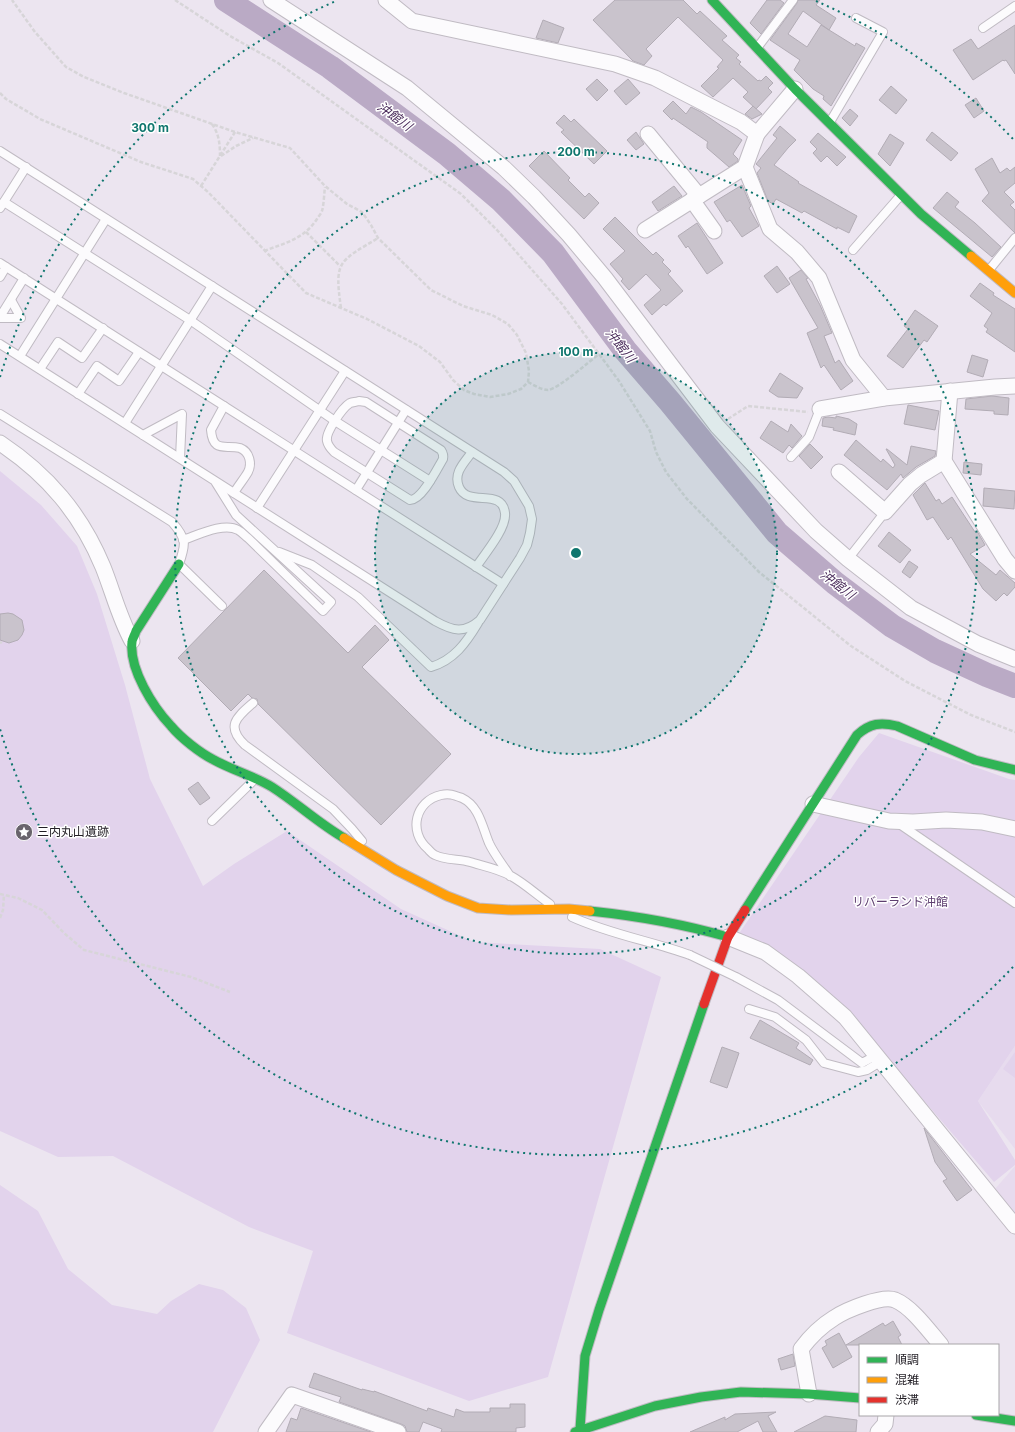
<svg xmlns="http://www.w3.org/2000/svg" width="1015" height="1432" font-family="Inter,'Noto Sans JP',sans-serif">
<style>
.built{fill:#e7dbee}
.green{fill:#e2d3ec}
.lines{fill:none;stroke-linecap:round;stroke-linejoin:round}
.river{stroke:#baaac5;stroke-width:24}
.building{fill:#c9c3cc;stroke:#b2acb5}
.lane-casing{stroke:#c0bbc3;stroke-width:10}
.street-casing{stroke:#c0bbc3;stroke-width:17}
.fast-casing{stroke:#c0bbc3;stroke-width:11}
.slow-casing{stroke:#c0bbc3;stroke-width:11}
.jam-casing{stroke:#c0bbc3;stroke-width:11}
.path{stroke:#d7d5d8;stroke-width:2.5;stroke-dasharray:4 2;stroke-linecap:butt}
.lane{stroke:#fcfbfd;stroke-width:8}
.street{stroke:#fcfbfd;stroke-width:15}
.fast{stroke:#30b455;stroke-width:9}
.slow{stroke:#ff9f0a;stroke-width:9}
.jam{stroke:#e5322d;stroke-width:9}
.lane-bridge-casing{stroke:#c0bbc3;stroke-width:10;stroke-linecap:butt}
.lane-bridge{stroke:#fcfbfd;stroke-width:8}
.ring{fill:none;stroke:#0f766e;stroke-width:2;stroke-dasharray:2 4}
.labels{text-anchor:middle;stroke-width:3;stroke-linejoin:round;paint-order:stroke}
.poi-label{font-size:12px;fill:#221e25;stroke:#fff;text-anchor:start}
.park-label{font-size:12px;fill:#5e3f70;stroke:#fff}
.water-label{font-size:13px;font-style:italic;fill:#4b2d5c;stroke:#fff}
.centre{fill:#0f766e;stroke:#fff;stroke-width:2}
.ring-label{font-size:12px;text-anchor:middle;font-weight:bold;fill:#0f766e;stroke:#fff;stroke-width:3;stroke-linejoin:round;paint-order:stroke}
</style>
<rect width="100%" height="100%" fill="#ece5f0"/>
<g class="built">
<path d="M 1015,1046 L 1015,1149 L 978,1101 Z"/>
<path d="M 1015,1166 L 1015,1213 L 995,1189 Z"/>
</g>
<g class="green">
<path d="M 0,471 L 41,505 L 77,546 L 97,594 L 125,685 L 150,779 L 203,886 L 234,864 L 287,831 L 401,909 L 474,942 L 600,949 L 661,977 L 548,1377 L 469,1401 L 287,1333 L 313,1251 L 249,1227 L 113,1156 L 58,1157 L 0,1131 Z"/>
<path d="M 879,733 L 1009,779 L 1015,780 L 1015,1046 L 978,1101 L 1015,1160 L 1015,1165 L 994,1182 L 840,1003 L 778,952 L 738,935 L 859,757 Z"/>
<path d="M 1015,1052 L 1015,1078 L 1003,1069 Z"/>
<path d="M 0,1185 L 38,1211 L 68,1269 L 112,1305 L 157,1314 L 171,1301 L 199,1284 L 223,1290 L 246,1308 L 260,1340 L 213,1432 L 0,1432 Z"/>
</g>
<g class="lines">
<path class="river" d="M 226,0 L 330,67 L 447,154 L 501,200 L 553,253 L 625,350 L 670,402 L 777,533 L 835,583 L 892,626 L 935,651 L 987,675 L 1015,686"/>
</g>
<g class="building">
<path d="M 615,0 L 683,0 L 697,14 L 700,11 L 727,36 L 722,40 L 739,55 L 736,58 L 741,62 L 739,64 L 758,81 L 759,80 L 761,81 L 766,76 L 773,83 L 768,88 L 772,92 L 756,109 L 743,97 L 748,92 L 733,78 L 713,97 L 701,86 L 719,68 L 717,67 L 723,60 L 678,17 L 646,49 L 652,56 L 644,65 L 633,61 L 593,20 Z"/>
<path d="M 767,0 L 780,0 L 784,3 L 761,34 L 750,23 Z"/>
<path d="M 798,0 L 820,0 L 816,5 L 836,18 L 829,30 L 803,11 L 788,34 L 807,47 L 821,25 L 855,46 L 856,43 L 865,48 L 831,106 L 823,99 L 824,96 L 813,89 L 794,70 L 800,60 L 770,40 L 797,3 Z"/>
<path d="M 543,20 L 564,28 L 558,43 L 536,38 Z"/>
<path d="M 1015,25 L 1015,74 L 1006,60 L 1004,61 L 1003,60 L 973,80 L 953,50 L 971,39 L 978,49 Z"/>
<path d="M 597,79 L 608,90 L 597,101 L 586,89 Z"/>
<path d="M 628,79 L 640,93 L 626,105 L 614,91 Z"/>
<path d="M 891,86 L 907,100 L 896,114 L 879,100 Z"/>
<path d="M 976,98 L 984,111 L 974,118 L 965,105 Z"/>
<path d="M 673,101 L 686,114 L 691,107 L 701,112 L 742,140 L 733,154 L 738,159 L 738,161 L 729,167 L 707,148 L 707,144 L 708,142 L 673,118 L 672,120 L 663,111 Z"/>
<path d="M 753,106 L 762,114 L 752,119 L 745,114 Z"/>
<path d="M 850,109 L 858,116 L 850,126 L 842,118 Z"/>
<path d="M 564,115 L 571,122 L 574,119 L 607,151 L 594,164 L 561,132 L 564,130 L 556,123 Z"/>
<path d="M 780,126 L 796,140 L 788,148 L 774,165 L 799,182 L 798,183 L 857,216 L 849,233 L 837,227 L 837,229 L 804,211 L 802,213 L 776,199 L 773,204 L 768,201 L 757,173 L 761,168 L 756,164 L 777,138 L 773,135 Z"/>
<path d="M 636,132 L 644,144 L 636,150 L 627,140 Z"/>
<path d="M 932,132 L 958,153 L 951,161 L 926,140 Z"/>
<path d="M 818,133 L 846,157 L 837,166 L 827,156 L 821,162 L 813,153 L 817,149 L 810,142 Z"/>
<path d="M 890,134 L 904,143 L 890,166 L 878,154 Z"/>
<path d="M 544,151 L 570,178 L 568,180 L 585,197 L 589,193 L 599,203 L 584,219 L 529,166 Z"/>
<path d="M 992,158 L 1000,173 L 1007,168 L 1010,171 L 1015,167 L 1015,183 L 1004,192 L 1014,202 L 1010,205 L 1015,210 L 1015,233 L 982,201 L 989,193 L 975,169 Z"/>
<path d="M 742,185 L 751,206 L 749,208 L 759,226 L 742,237 L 730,220 L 727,222 L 714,202 Z"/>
<path d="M 674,186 L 682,196 L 658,211 L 652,202 Z"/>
<path d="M 947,192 L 959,202 L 955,207 L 975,223 L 1001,247 L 992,257 L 933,208 Z"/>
<path d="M 615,217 L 653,255 L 656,252 L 664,260 L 662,262 L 671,271 L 668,274 L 683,291 L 666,306 L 664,304 L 652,315 L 644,305 L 661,290 L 646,274 L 629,290 L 621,281 L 623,279 L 610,264 L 625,251 L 603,229 Z"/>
<path d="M 697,223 L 723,263 L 707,274 L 688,246 L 686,248 L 678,236 Z"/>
<path d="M 777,266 L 790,284 L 777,293 L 764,276 Z"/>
<path d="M 801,270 L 808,278 L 806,279 L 820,305 L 832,333 L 824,336 L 835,363 L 839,360 L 853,381 L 841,390 L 824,365 L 821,368 L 807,333 L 818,328 L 789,278 Z"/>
<path d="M 980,283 L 994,293 L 993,295 L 1015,309 L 1015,352 L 986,332 L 988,329 L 984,326 L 992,313 L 970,296 Z"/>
<path d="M 915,310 L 938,326 L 927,342 L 924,340 L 903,368 L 887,356 L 908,329 L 904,326 Z"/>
<path d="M 972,355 L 988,360 L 983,377 L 967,372 Z"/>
<path d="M 780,373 L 803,388 L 797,398 L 778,397 L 769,391 Z"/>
<path d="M 992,396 L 1009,398 L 1008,415 L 994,414 L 994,411 L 965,409 L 966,399 Z"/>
<path d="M 908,405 L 939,411 L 935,430 L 904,424 Z"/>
<path d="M 836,416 L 849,419 L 857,424 L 855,435 L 833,430 L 834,428 L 822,426 L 823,418 L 828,417 L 836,418 Z"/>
<path d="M 771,421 L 788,432 L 791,424 L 802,436 L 792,448 L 789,445 L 783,453 L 760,438 Z"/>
<path d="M 856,440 L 881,462 L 883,459 L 893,468 L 895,465 L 886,449 L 887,449 L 907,465 L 911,446 L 936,451 L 935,456 L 916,467 L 903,478 L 901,474 L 887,490 L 844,455 Z"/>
<path d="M 810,444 L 823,457 L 811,469 L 799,456 Z"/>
<path d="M 964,462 L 982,464 L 981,475 L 963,473 Z"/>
<path d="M 925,483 L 936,501 L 939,499 L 942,504 L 952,497 L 975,532 L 977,531 L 985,545 L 970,554 L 996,575 L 1000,570 L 1015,583 L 1015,587 L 1007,596 L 1004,593 L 996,601 L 983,589 L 951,537 L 948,540 L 933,517 L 927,520 L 913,495 Z"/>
<path d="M 984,488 L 1015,491 L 1014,509 L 983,506 Z"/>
<path d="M 889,532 L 911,550 L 900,563 L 878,546 Z"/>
<path d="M 909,561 L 918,567 L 910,578 L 902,572 Z"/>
<path d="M 264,570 L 348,653 L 375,625 L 389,640 L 362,667 L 451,754 L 381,825 L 258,704 L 257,699 L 252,698 L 248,694 L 231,711 L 178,658 Z"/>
<path d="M 8,613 L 13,614 L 22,620 L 24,630 L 22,635 L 18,640 L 9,643 L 0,640 L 0,614 Z"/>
<path d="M 198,782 L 210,798 L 200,805 L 188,789 Z"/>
<path d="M 760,1020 L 799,1043 L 796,1048 L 813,1060 L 810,1065 L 750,1038 Z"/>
<path d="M 722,1047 L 739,1053 L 727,1088 L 710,1082 Z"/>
<path d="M 924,1128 L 972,1190 L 957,1201 L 943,1181 L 947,1179 L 935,1162 Z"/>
<path d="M 893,1321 L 901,1335 L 898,1337 L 902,1345 L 846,1345 L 883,1323 L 885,1326 Z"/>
<path d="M 839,1333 L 852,1357 L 833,1368 L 822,1348 L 827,1345 L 825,1341 Z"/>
<path d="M 793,1354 L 795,1366 L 781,1370 L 778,1359 Z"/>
<path d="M 314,1373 L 362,1390 L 362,1389 L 374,1392 L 374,1391 L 427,1411 L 428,1408 L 454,1417 L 456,1409 L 464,1412 L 490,1412 L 490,1408 L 510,1408 L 510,1404 L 525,1404 L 525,1427 L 516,1428 L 516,1432 L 441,1432 L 442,1429 L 423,1422 L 419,1432 L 407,1432 L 405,1426 L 401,1424 L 339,1402 L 341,1397 L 309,1387 Z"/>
<path d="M 301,1408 L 371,1432 L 286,1432 L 291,1418 L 297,1420 Z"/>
<path d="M 776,1412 L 768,1416 L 777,1432 L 763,1432 L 758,1421 L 737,1432 L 690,1432 L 725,1417 L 725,1420 L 735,1414 Z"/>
<path d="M 825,1416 L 857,1420 L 856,1432 L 794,1432 Z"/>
</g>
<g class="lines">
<defs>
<g id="lane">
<path d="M 983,28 L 1015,6"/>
<path d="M 757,48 L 793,0"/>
<path d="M 830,122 L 883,32 L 856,18"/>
<path d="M 0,151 L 504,472 L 514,481 L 529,506 L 532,519 L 530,533 L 527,545 L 520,558 L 480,620 C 464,634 453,631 435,621 L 0,344"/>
<path d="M 4,202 L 190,320 L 335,421 L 430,481"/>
<path d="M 0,208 L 26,167"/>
<path d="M 853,250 L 901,195"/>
<path d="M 0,263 L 503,584"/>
<path d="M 989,270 L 1015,238"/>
<path d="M 0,277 L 6,267"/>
<path d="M 0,317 L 24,278"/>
<path d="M 0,318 L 21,318 L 11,300"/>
<path d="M 20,356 L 106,219"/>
<path d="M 40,369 L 58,342 L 82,358 L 103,328"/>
<path d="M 78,394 L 97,366 L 119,381 L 139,352"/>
<path d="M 359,401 L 366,402 L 441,450 C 443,453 444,455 443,459 C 437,469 422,500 410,500 L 334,452 C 331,449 328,446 327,441 C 325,433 342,408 350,403 C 353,402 356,402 359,401 Z"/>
<path d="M 224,406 L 211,430 C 213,454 226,444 240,448 C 250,452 252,464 248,472 C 244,479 238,486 234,493"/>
<path d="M 0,414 L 172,522 C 187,539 186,544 179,564 L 222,606"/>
<path d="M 125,423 L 212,286"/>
<path d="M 143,435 L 182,414 L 180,458"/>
<path d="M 472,452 C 464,463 453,473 459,487 C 468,508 502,487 505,513 C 507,528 484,555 476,567"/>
<path d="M 791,457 L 809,437 L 820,409"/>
<path d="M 356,490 L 406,410"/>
<path d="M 257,508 L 345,371"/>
<path d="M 183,540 C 198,535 224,522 238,530 C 242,532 245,536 248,538 L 323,611 L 331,602 L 236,515 L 216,483"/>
<path d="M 279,552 L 312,565 L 358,597 L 431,667 C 454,660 466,643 478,623"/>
<path d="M 848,559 L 885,512"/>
<path d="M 253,703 C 237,717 225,726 245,745 L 333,809 L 352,829 L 362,841"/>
<path d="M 212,821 L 254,780"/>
<path d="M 898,823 L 1015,903"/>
<path d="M 510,876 C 503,865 494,854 489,843 C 482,826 479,806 462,798 C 454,795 449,793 441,795 C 415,801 408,832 428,849 C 430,851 432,854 435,855 C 444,860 460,859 470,862 C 483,866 499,869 511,876 C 524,883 537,895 550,904"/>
<path d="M 572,917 C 609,934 651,941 690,955"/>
<path d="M 736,977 L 778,1000 L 862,1063 L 875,1056"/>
<path d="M 749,1009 L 775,1017 L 806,1040 L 824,1063 L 858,1072 L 867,1070 L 880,1062"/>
</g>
<g id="street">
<path d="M 271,0 L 407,88 L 504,168 L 534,197 L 569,235 L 605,278 L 717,426 L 816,531 L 848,559 L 911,608 L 978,644 L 1015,659"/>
<path d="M 386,0 L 412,21 L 615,64 L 655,78 L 741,122 L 757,134 L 795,89"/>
<path d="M 648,134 L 699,196"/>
<path d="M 745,167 L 770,229 L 797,252 L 819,278 L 853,360 L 884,398"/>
<path d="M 692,200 L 714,231"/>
<path d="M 645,230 L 745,167 L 757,134"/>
<path d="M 820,409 L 884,398 L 995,387 L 1015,386"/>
<path d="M 0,443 C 48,475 81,514 103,567 C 113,592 119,617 132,641"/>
<path d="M 944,461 L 1005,559 L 1015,571"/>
<path d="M 839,472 L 885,512 L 910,484 L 921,475 L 944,461 L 950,391"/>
<path d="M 813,804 L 889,821 L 913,822 L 946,820 L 982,822 L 1015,829"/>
<path d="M 728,937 L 765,952 L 798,976 L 845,1017 L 1015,1226"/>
<path d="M 809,1394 L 801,1349 C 810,1337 821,1326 834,1318 C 846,1310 882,1295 895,1300 C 912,1307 929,1331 941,1345"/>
<path d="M 266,1432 L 292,1395 L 398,1432"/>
<path d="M 878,1432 L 885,1424 L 886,1415"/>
</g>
<g id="fast">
<path d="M 712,0 L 795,89 L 921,214 L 971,256"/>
<path d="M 179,564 L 136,631 C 135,635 132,639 132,642 C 129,669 153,707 171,726 C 181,738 200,753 214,760 C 232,770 254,776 272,787 C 297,803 318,823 344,838"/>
<path d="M 745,910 L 857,735 C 870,723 881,722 897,726 L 975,760 L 1015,770"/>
<path d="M 590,911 C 637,916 683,924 728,937"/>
<path d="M 976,1415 L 1015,1421"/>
<path d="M 580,1429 L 585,1356 L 599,1310 L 704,1004"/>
<path d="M 575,1432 L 655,1406 L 701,1397 L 741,1392 L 809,1394 L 860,1398"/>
</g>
<g id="slow">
<path d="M 971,256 L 1015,293"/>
<path d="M 344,838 L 396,870 L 447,896 L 478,908 L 511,910 L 569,909 L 590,911"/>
</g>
<path id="jam" d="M 704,1004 L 728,937 L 745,910"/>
</defs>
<use href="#lane" class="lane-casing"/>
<use href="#street" class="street-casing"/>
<use href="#fast" class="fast-casing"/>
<use href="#slow" class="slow-casing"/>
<use href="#jam" class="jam-casing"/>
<g class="path">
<path d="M 175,0 L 230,36 L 278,63 L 461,194 L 497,230 L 562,304 L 599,354 L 619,381 L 650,431 L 656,452 L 666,472 L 687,499 L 759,572 L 851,646 L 905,681 L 971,715 L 1015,732"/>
<path d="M 0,93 L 6,99 L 40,119 L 141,162 L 193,179 L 208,192 L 306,293 L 367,319 L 419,346 L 440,362 L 453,380 L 464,390 L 474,394 L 490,397 L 508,394 L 521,389 L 528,382 L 529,371 L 526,353 L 517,335 L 508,324 L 492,315 L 463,306 L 431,290 L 378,238 L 371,225 L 362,212 L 347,204 L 325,186 L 290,148 L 235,132 L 124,93 L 84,77 L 66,67 L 35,32 L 12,0"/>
<path d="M 212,124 C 219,134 220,144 220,156"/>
<path d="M 221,156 L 236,146 L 253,138"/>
<path d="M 201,186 L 235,132"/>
<path d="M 306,232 L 340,266"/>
<path d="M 264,251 C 285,243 304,239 317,219 C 318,217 321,214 322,211 C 324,204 324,194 325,187"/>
<path d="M 341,308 C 334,260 339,262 378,238"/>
<path d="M 528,382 C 534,385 541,390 548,390 C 558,389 590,361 599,354"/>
<path d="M 728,419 L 748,406 L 808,412"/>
<path d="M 0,643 L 2,642"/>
<path d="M 0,894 L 18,898 L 42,910 L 64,933 L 84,950 L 191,977 L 230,992"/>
<path d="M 0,918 L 3,910 L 4,895"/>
</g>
<use href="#lane" class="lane"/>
<use href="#street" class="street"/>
<use href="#fast" class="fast"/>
<use href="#slow" class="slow"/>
<use href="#jam" class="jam"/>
<defs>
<path id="lane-bridge" d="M 690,955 L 736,977"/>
</defs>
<use href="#lane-bridge" class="lane-bridge-casing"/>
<use href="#lane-bridge" class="lane-bridge"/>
</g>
<circle cx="576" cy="553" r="201" fill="#0f766e" fill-opacity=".12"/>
<g class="ring">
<circle cx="576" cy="553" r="201"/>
<circle cx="576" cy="553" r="401"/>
<path d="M1013 967A602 602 0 0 1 0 729M0 377A602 602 0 0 1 336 1M816 1A602 602 0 0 1 1013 139"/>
</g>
<defs>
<symbol id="sight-disc" viewBox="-11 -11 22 22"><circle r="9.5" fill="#69646c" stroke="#fff"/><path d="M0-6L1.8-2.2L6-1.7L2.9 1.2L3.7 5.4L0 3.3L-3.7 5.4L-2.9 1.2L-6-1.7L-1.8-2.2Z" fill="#fff"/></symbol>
</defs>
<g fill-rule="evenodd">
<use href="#sight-disc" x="14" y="822" width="20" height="20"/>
</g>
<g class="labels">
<g class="poi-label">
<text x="37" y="836">三内丸山遺跡</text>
</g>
<g class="park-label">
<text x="900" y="906">リバーランド沖館</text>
</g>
<g class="water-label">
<text transform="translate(395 116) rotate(36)" y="5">沖館川</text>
<text transform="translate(621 345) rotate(52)" y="5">沖館川</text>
<text transform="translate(838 584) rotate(38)" y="5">沖館川</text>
</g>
</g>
<circle cx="576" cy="553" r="6" class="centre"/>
<g class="ring-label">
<text x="150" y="132">300 m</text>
<text x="576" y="156">200 m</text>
<text x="576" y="356">100 m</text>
</g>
<rect x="859" y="1344" width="140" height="72" fill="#ffffff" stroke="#a7a5a8"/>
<rect x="867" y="1357" width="20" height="6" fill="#30b455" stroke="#a7a5a8"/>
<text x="895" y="1364" font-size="12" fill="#221e25">順調</text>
<rect x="867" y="1377" width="20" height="6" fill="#ff9f0a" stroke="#a7a5a8"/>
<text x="895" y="1384" font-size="12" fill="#221e25">混雑</text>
<rect x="867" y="1397" width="20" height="6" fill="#e5322d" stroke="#a7a5a8"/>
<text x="895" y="1404" font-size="12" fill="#221e25">渋滞</text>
</svg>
